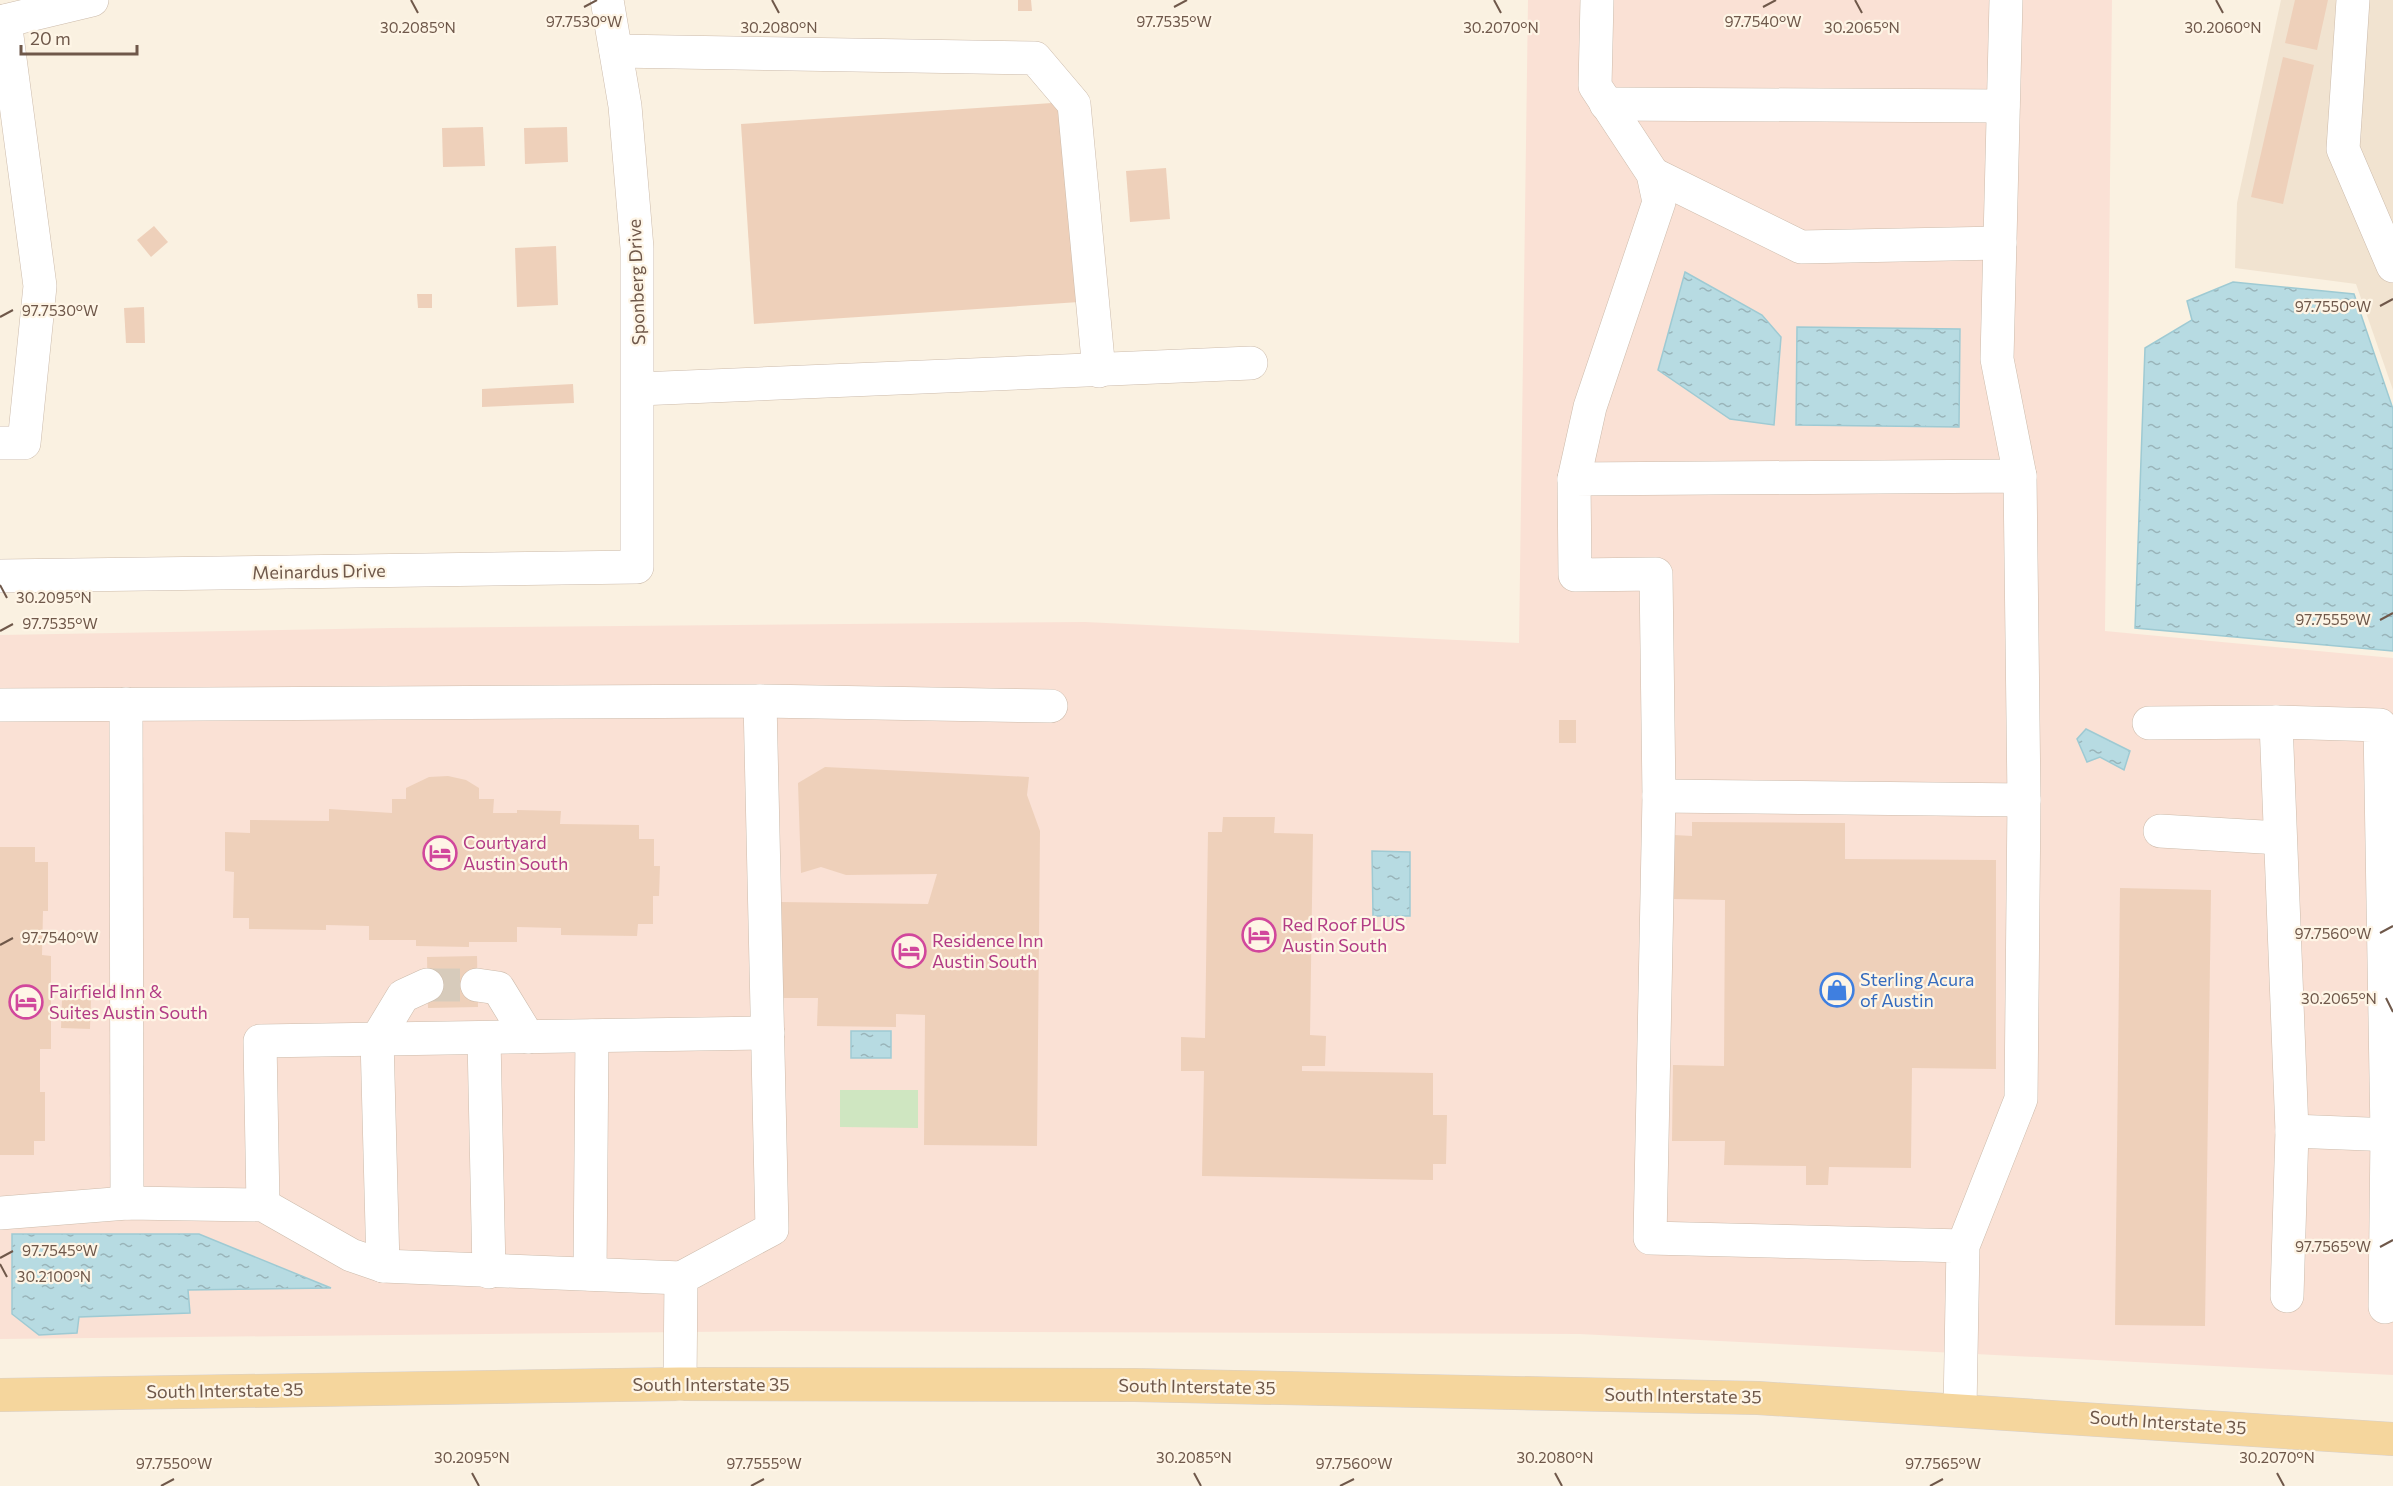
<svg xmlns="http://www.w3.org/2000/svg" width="2393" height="1486" font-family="Commissioner,sans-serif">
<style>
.residential{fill:#f1e3d0}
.commercial{fill:#fae1d5}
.pitch{fill:#cfe6c1}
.water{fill:url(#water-ripples);stroke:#9ecad3;stroke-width:1.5}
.building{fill:#eed0ba}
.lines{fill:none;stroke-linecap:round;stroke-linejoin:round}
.minor-tunnel{stroke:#d7cbbb;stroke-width:33;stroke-dasharray:33 16;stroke-linecap:butt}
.minor-casing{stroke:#ccbbab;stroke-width:34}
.major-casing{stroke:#d7d0cc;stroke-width:34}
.minor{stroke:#fff;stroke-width:33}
.major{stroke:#f5d69d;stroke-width:33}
.ticks{fill:none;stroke:#6f584a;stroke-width:2}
.labels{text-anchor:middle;stroke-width:4.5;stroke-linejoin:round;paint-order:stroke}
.street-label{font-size:18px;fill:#6f584a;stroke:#fef5e6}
.hotel-label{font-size:18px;fill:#b23c85;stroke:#fef5e6;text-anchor:start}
.shop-label{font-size:18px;fill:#366cbe;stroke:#fef5e6;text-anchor:start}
.ticks-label{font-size:15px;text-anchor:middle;fill:#6f584a;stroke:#fef5e6;stroke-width:4.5;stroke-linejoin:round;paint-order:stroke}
</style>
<defs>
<pattern id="water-ripples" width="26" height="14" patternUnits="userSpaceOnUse" patternTransform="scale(1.5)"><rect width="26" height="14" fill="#b7dbe2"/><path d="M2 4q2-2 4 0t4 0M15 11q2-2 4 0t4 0" fill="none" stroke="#99b4b9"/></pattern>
</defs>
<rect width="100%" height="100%" fill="#faf1e1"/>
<path class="residential" d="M 2281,0 L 2393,0 L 2393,390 L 2356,284 L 2235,268 L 2237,203 Z"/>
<path class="commercial" d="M 1528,0 L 2112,0 L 2105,631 L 2393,658 L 2393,1375 L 1579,1334 L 780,1331 L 0,1339 L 0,635 L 390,628 L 1085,622 L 1519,643 Z"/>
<path class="pitch" d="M 840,1090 L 918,1090 L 918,1128 L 840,1127 Z"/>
<g class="water">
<path d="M 1685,272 L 1762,315 L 1781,337 L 1774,425 L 1730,419 L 1658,370 Z"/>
<path d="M 2233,282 L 2354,294 L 2393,409 L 2393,651 L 2135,628 L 2145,348 L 2192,320 L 2187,301 Z"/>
<path d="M 1797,327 L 1960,329 L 1959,427 L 1796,425 Z"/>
<path d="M 2086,729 L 2130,751 L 2124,770 L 2100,757 L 2087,762 L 2077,739 Z"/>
<path d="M 1372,851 L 1410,852 L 1410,916 L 1373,916 Z"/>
<rect x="851" y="1031" width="40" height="27"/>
<path d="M 12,1234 L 199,1234 L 331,1288 L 188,1290 L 190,1313 L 79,1317 L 77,1333 L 39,1335 L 12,1314 Z"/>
</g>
<g class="building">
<path d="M 1018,0 L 1031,0 L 1032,11 L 1018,11 Z"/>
<path d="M 2295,0 L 2328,0 L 2317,50 L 2285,43 Z"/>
<path d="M 2283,57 L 2314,65 L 2283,204 L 2251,197 Z"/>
<path d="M 1066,102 L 1079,302 L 754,324 L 741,124 Z"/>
<path d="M 483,127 L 485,166 L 443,167 L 442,128 Z"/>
<path d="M 567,127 L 568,162 L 525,164 L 524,128 Z"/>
<path d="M 1166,168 L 1170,219 L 1130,222 L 1126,171 Z"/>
<path d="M 154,226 L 168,242 L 151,257 L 137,240 Z"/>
<path d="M 556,246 L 558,305 L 517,307 L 515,248 Z"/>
<path d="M 417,294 L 432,294 L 432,308 L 418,308 Z"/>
<path d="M 144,307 L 145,343 L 126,343 L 124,308 Z"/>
<path d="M 573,384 L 574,403 L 482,407 L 482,389 Z"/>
<rect x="1559" y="720" width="17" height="23"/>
<path d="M 825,767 L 1029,777 L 1027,795 L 1040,831 L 1037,1146 L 924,1145 L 925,1015 L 896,1014 L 896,1027 L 817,1026 L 818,998 L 779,998 L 780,902 L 928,904 L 937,874 L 846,875 L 821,867 L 801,873 L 798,783 Z"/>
<path d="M 448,776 L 466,780 L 479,788 L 479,799 L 494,799 L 493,813 L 517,813 L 517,810 L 561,811 L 560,824 L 639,825 L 639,839 L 654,839 L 654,866 L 660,866 L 659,896 L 653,896 L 653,924 L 638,924 L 637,936 L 561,935 L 561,928 L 517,927 L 517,942 L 469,942 L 469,947 L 416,946 L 416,940 L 369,940 L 369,926 L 326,925 L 326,930 L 249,929 L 249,918 L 233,918 L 234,872 L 225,871 L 225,832 L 250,833 L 250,820 L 329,821 L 329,809 L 392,813 L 392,799 L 406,799 L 406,788 L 429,777 Z"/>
<path d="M 1223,817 L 1275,817 L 1274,833 L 1313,834 L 1310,1035 L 1326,1036 L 1325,1066 L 1302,1066 L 1302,1071 L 1433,1073 L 1433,1115 L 1447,1115 L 1446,1164 L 1433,1164 L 1433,1180 L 1202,1176 L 1204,1071 L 1181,1071 L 1181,1037 L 1205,1038 L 1208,832 L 1222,832 Z"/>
<path d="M 1692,822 L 1845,823 L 1845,859 L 1996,860 L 1996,1069 L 1912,1068 L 1911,1168 L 1829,1167 L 1828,1185 L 1806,1185 L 1806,1166 L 1724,1165 L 1725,1141 L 1672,1141 L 1673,1065 L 1724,1066 L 1725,900 L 1673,899 L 1674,835 L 1692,836 Z"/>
<path d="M 0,847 L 35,847 L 35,862 L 48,862 L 48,911 L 43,911 L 42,955 L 51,956 L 51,1049 L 40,1049 L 40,1092 L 45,1092 L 45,1141 L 34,1141 L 34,1155 L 0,1155 Z"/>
<path d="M 2120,888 L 2211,890 L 2205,1326 L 2115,1325 Z"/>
<path d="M 477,956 L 478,1007 L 428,1008 L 427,957 Z"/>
<path d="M 62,999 L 91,999 L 90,1029 L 61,1028 Z"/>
</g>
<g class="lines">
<path class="minor-tunnel" d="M 427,985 L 477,985"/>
<defs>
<g id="minor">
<path d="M 2006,0 L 1997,359 L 2020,476"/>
<path d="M 2353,0 L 2343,149 L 2393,266"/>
<path d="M 0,22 L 92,0"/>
<path d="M 616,51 L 1035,58 L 1074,104 L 1099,371"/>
<path d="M 1606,104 L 2003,106"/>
<path d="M 1653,174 L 1801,247 L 2000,243"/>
<path d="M 639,389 L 1251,363"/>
<path d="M 0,443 L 24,443 L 40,286 L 5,21"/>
<path d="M 1574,479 L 1590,407 L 1659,202 L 1653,174 L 1595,86 L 1597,0"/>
<path d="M 0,576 L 637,567 L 637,248 L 625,106 L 607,0"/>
<path d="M 760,701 L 1051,706"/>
<path d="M 126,704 L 127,1203"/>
<path d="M 0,705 L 760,701 L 772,1229 L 681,1278 L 680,1384"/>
<path d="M 2276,722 L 2292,1131 L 2287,1296"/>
<path d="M 2149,723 L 2276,722 L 2380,725 L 2387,1135 L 2385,1307"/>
<path d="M 1659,796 L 2024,800"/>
<path d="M 2160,831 L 2280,838"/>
<path d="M 477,985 L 498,988 L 528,1037"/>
<path d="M 484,1039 L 489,1272"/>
<path d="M 2292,1131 L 2393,1135"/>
<path d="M 263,1205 L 260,1041 L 768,1033"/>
<path d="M 0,1213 L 127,1203 L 263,1205 L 351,1255 L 383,1266 L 681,1278"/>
<path d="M 383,1266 L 377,1039 L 403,996 L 427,985"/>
<path d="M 590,1274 L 592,1036"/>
<path d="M 1960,1410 L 1963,1246 L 2021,1099 L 2024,800 L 2020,476 L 1574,479 L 1575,575 L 1656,574 L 1659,796 L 1650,1238 L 1963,1246"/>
</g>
<path id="major" d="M 0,1395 L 680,1384 L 1134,1385 L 1758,1398 L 2393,1439"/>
</defs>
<use href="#minor" class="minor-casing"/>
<use href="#major" class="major-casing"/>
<use href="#minor" class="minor"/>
<use href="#major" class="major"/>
</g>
<path class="ticks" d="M 411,0 L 418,13M 772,0 L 779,13M 1494,0 L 1501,13M 1855,0 L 1862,13M 2216,0 L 2223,13M 584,7 L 597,0M 1174,7 L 1187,0M 1763,7 L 1776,0M 2380,306 L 2393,299M 0,317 L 13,310M 0,585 L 7,598M 2380,620 L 2393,613M 0,631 L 13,624M 2380,933 L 2393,926M 0,945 L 13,938M 2386,998 L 2393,1012M 2380,1247 L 2393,1240M 0,1258 L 13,1251M 0,1264 L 7,1277M 472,1473 L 479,1486M 1194,1473 L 1201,1486M 1555,1473 L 1562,1486M 2277,1473 L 2284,1486M 161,1486 L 174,1479M 751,1486 L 764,1479M 1340,1486 L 1354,1479M 1930,1486 L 1943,1479"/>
<defs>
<symbol id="hotel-ring" viewBox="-11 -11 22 22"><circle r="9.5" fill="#fef5e6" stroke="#d1479c" stroke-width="1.5"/><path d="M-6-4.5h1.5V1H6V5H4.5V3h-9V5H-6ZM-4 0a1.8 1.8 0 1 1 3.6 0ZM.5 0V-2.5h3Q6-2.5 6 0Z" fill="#d1479c"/></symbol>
<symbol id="shop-ring" viewBox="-11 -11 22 22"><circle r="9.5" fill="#fef5e6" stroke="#3f7fe0" stroke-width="1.5"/><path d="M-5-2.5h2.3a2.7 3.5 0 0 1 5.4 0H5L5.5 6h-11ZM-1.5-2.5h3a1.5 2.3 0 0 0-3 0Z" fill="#3f7fe0"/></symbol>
</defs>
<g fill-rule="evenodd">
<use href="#hotel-ring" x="421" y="834" width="38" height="38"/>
<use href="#hotel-ring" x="1240" y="916" width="38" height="38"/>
<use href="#hotel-ring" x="890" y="932" width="38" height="38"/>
<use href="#shop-ring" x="1818" y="971" width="38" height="38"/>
<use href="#hotel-ring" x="7" y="983" width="38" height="38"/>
</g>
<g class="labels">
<g class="street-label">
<text transform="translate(637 282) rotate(-92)" y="6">Sponberg Drive</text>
<text transform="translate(319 572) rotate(-1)" y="6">Meinardus Drive</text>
<text x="711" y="1391">South Interstate 35</text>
<text transform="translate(1197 1387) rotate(1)" y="6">South Interstate 35</text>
<text transform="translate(225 1391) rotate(-1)" y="6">South Interstate 35</text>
<text transform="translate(1683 1396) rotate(1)" y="6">South Interstate 35</text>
<text transform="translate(2168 1423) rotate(4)" y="6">South Interstate 35</text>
</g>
<g class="hotel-label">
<text x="463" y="849">Courtyard<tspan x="463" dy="21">Austin South</tspan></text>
<text x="1282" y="931">Red Roof PLUS<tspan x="1282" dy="21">Austin South</tspan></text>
<text x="932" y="947">Residence Inn<tspan x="932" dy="21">Austin South</tspan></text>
<text x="49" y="998">Fairfield Inn &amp;<tspan x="49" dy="21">Suites Austin South</tspan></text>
</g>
<g class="shop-label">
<text x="1860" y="986">Sterling Acura<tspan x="1860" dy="21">of Austin</tspan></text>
</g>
</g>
<g class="ticks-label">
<text x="584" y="27">97.7530°W</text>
<text x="1174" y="27">97.7535°W</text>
<text x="1763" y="27">97.7540°W</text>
<text x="418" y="33">30.2085°N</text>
<text x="1501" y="33">30.2070°N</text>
<text x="1862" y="33">30.2065°N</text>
<text x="2223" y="33">30.2060°N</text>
<text x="779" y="33">30.2080°N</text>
<text x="2333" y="312">97.7550°W</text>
<text x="60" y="316">97.7530°W</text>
<text x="54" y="603">30.2095°N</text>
<text x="2333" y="625">97.7555°W</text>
<text x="60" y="629">97.7535°W</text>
<text x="2333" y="939">97.7560°W</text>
<text x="60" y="943">97.7540°W</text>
<text x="2339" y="1004">30.2065°N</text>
<text x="2333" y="1252">97.7565°W</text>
<text x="60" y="1256">97.7545°W</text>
<text x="54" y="1282">30.2100°N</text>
<text x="472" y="1463">30.2095°N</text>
<text x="1194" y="1463">30.2085°N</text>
<text x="1555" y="1463">30.2080°N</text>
<text x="2277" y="1463">30.2070°N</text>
<text x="174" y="1469">97.7550°W</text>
<text x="764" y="1469">97.7555°W</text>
<text x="1354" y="1469">97.7560°W</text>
<text x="1943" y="1469">97.7565°W</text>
</g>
<path d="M21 45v9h116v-9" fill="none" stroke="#6f584a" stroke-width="3"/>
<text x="30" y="45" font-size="18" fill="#6f584a" stroke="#fef5e6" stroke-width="4.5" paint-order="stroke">20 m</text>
</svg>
